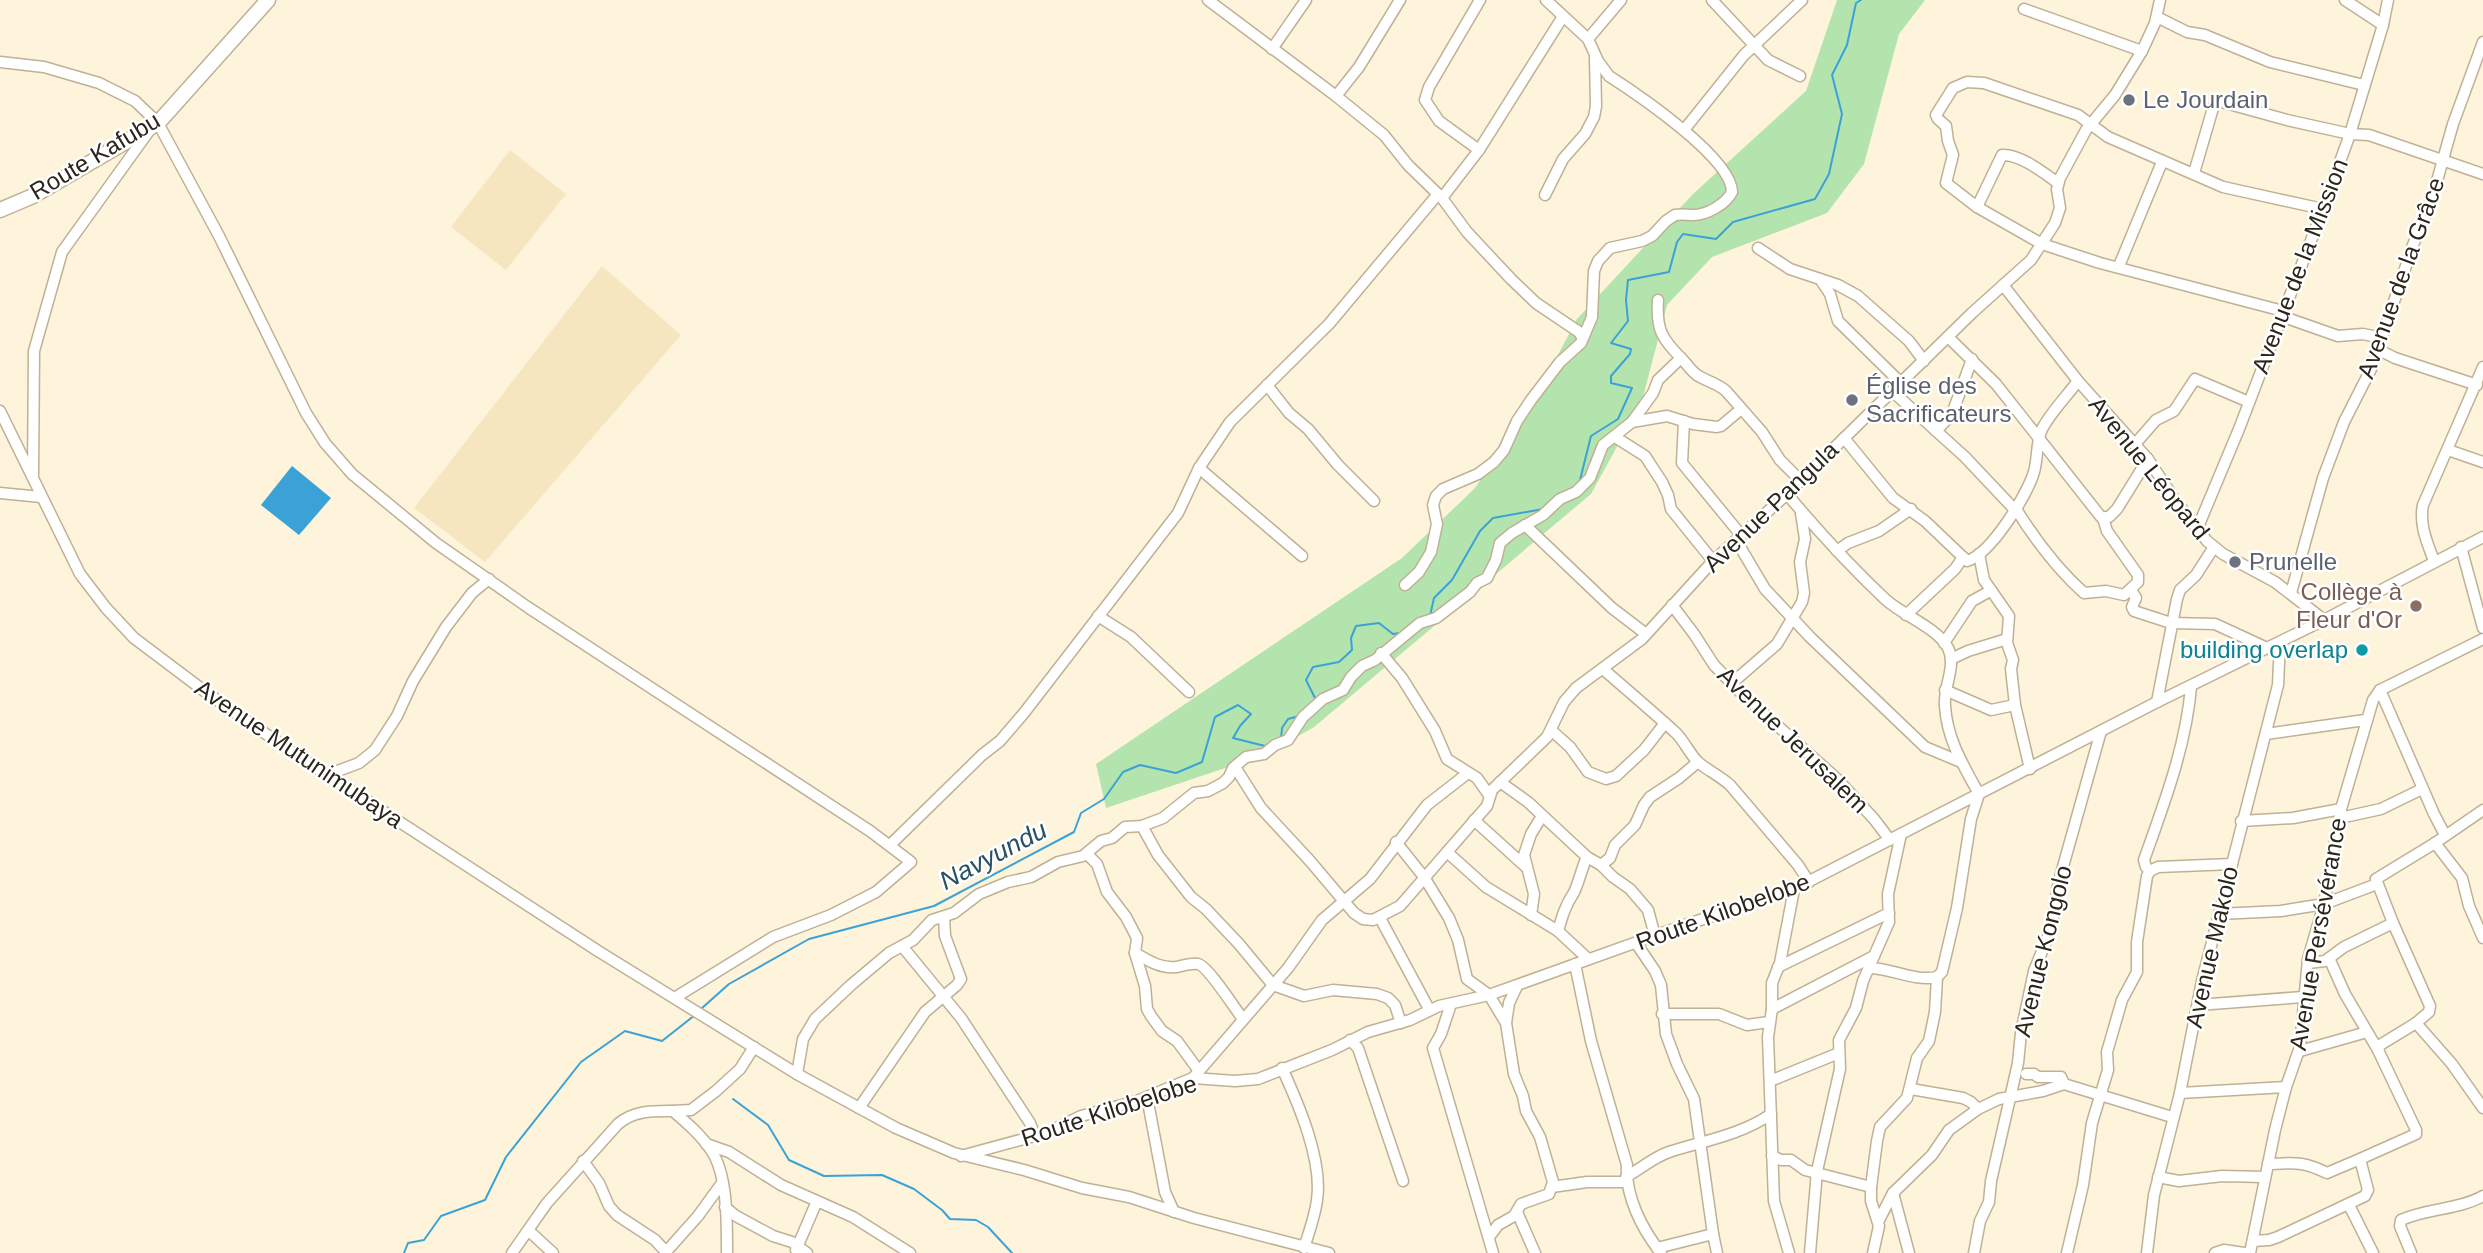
<svg xmlns="http://www.w3.org/2000/svg" width="2483" height="1253" font-family="Arial,sans-serif">
<style>
.built{fill:#f6e6c0}
.green{fill:#b4e4ae}
.water{fill:#3ba2d7}
.lines{fill:none;stroke-linecap:round;stroke-linejoin:round}
.stream{stroke:#3ba2d7;stroke-width:2}
.minor-casing{stroke:#beb195;stroke-width:13}
.major-casing{stroke:#beb195;stroke-width:17}
.minor{stroke:#fff;stroke-width:10}
.major{stroke:#fff;stroke-width:14}
.worship-dot{fill:#6b7280;stroke:#fff;stroke-width:2.5}
.education-dot{fill:#8d6e63;stroke:#fff;stroke-width:2.5}
.culture-dot{fill:#0f9aa8;stroke:#fff;stroke-width:2.5}
.labels{text-anchor:middle;stroke-width:5;stroke-linejoin:round;paint-order:stroke}
.worship-label{font-size:24px;fill:#5b616d;stroke:#fff;text-anchor:start}
.street-label{font-size:24px;fill:#2b261b;stroke:#fff}
.education-label{font-size:24px;fill:#785e54;stroke:#fff;text-anchor:end}
.culture-label{font-size:24px;fill:#0d838f;stroke:#fff;text-anchor:end}
.water-label{font-size:26px;font-style:italic;fill:#265066;stroke:#fff}
</style>
<rect width="100%" height="100%" fill="#fef3db"/>
<g class="built">
<path d="M 510,150 L 566,194 L 506,270 L 451,227 Z"/>
<path d="M 602,266 L 681,335 L 485,562 L 414,508 Z"/>
</g>
<path class="green" d="M 1837,0 L 1925,0 L 1899,34 L 1864,164 L 1827,213 L 1712,257 L 1667,305 L 1642,401 L 1591,494 L 1314,727 L 1267,754 L 1106,808 L 1096,764 L 1402,558 L 1474,489 L 1520,426 L 1577,319 L 1693,194 L 1806,91 Z"/>
<path class="water" d="M 292,466 L 331,498 L 299,535 L 261,505 Z"/>
<g class="lines">
<g class="stream">
<path d="M 1580,480 L 1591,436 L 1618,419 L 1632,388 L 1611,383 L 1611,376 L 1630,354 L 1631,349 L 1611,343 L 1628,321 L 1626,300 L 1628,280 L 1669,272 L 1677,242 L 1683,234 L 1716,239 L 1733,222 L 1815,199 L 1829,174 L 1842,114 L 1832,75 L 1847,45 L 1856,3 L 1861,0"/>
<path d="M 1430,616 L 1434,598 L 1452,580 L 1480,531 L 1493,518 L 1543,509"/>
<path d="M 1315,698 L 1306,680 L 1313,667 L 1339,662 L 1352,650 L 1351,638 L 1356,626 L 1379,623 L 1393,634 L 1400,633"/>
<path d="M 1281,739 L 1282,728 L 1288,719 L 1299,716"/>
<path d="M 702,1008 L 729,984 L 809,939 L 934,906 L 1074,832 L 1081,813 L 1104,799 L 1123,772 L 1140,765 L 1176,773 L 1202,762 L 1215,717 L 1238,705 L 1251,714 L 1240,726 L 1233,738 L 1265,746"/>
<path d="M 733,1099 L 768,1125 L 789,1160 L 824,1176 L 882,1175 L 914,1189 L 942,1210 L 950,1219 L 976,1220 L 988,1227 L 1012,1253"/>
<path d="M 404,1253 L 408,1243 L 424,1240 L 441,1216 L 485,1200 L 506,1157 L 581,1062 L 625,1031 L 662,1041 L 695,1015"/>
</g>
<defs>
<g id="minor">
<path d="M 1208,0 L 1336,96 L 1384,135 L 1408,165 L 1442,198 L 1467,232 L 1511,279 L 1536,303 L 1579,332 L 1582,337"/>
<path d="M 1712,0 L 1768,60 L 1800,76"/>
<path d="M 2345,0 L 2383,25"/>
<path d="M 2024,9 L 2142,51"/>
<path d="M 2157,17 L 2187,32 L 2205,35 L 2270,62 L 2364,85"/>
<path d="M 1588,39 L 1621,0"/>
<path d="M 1272,49 L 1306,0"/>
<path d="M 0,62 L 44,67 L 99,83 L 135,101 L 158,123 L 219,236 L 306,413 L 325,443 L 352,474 L 436,543 L 529,608 L 870,831 L 911,862 L 876,892 L 831,915 L 773,937 L 676,997"/>
<path d="M 1336,96 L 1359,67 L 1400,0"/>
<path d="M 1684,130 L 1744,55 L 1802,0"/>
<path d="M 1479,150 L 1439,121 L 1425,100 L 1429,87 L 1480,0"/>
<path d="M 2194,173 L 2213,108 L 2218,101 L 2287,120 L 2350,134 L 2369,135 L 2483,174"/>
<path d="M 1545,195 L 1563,159 L 1585,134 L 1594,117 L 1596,106 L 1595,58"/>
<path d="M 1442,198 L 1479,150 L 1562,18"/>
<path d="M 1977,207 L 2002,155 C 2020,154 2044,173 2058,183"/>
<path d="M 1758,248 L 1790,269 L 1838,285 L 1858,296 L 1909,341 L 1924,361"/>
<path d="M 2119,266 L 2162,162"/>
<path d="M 1820,279 L 1830,294 L 1838,321 L 1901,383"/>
<path d="M 2003,285 L 2078,381 L 2148,459 L 2175,500 L 2207,541 L 2223,554 L 2275,582 L 2324,620"/>
<path d="M 1658,300 C 1656,330 1662,339 1682,359 C 1687,364 1691,371 1697,375 C 1706,381 1717,383 1726,391 L 1762,432 L 1780,460 L 1800,480"/>
<path d="M 2283,311 L 2100,263 L 2042,244 L 1977,207 L 1946,183 L 1953,155 L 1948,141 L 1946,126 L 1938,119 L 1936,115 L 1953,88 L 1967,82 L 1984,83 L 2078,115 L 2108,137 L 2223,187 L 2323,209"/>
<path d="M 2281,316 L 2338,336 L 2363,334 L 2382,338"/>
<path d="M 1948,337 L 1996,384 L 2101,517 L 2109,517 L 2117,509 L 2148,459"/>
<path d="M 2379,350 L 2395,358 L 2477,385"/>
<path d="M 1267,385 L 1289,413 L 1308,429 L 1338,465 L 1374,501"/>
<path d="M 1892,391 L 1965,457 L 2015,510"/>
<path d="M 0,411 L 80,574 L 106,608 L 134,638 L 207,693 L 289,750 L 598,951 L 797,1074 L 896,1128 L 954,1153 L 1024,1170 L 1082,1188 L 1129,1197 L 1194,1218 L 1329,1253"/>
<path d="M 1684,421 L 1682,463 L 1741,535"/>
<path d="M 1632,422 L 1667,416 L 1693,424 L 1717,427 L 1721,426 L 1740,410"/>
<path d="M 1936,431 L 1952,414 L 1972,359"/>
<path d="M 1615,437 L 1645,456 L 1662,482 L 1668,495 L 1671,509 L 1713,561"/>
<path d="M 1844,438 L 1893,498 L 1925,521 L 1967,561 C 1991,554 2027,495 2034,472 C 2038,458 2036,442 2042,429 C 2051,412 2066,397 2078,381"/>
<path d="M 2135,444 L 2156,420 L 2174,411 L 2195,379 L 2249,402"/>
<path d="M 2448,450 L 2483,462"/>
<path d="M 1199,468 L 1302,556"/>
<path d="M 33,475 L 34,351 L 62,252 L 149,131"/>
<path d="M 0,493 L 41,497"/>
<path d="M 1787,494 C 1818,531 1850,566 1885,599 C 1902,615 1938,628 1948,648 C 1957,666 1943,687 1945,706 C 1947,739 1963,765 1979,794 L 1971,819 L 1957,908 L 1942,972 L 1937,977 C 1914,982 1892,968 1869,968"/>
<path d="M 2016,509 C 2036,541 2056,568 2084,593 L 2106,591 L 2124,595 L 2138,582 L 2138,575 L 2107,531 L 2103,518"/>
<path d="M 1525,525 L 1612,608 L 1646,634"/>
<path d="M 2198,527 L 2239,429 L 2323,209 L 2350,134 L 2383,25 L 2388,0"/>
<path d="M 1736,540 L 1765,589 L 1810,637 L 1925,747 L 1961,762"/>
<path d="M 2461,547 L 2483,628"/>
<path d="M 1837,551 L 1848,543 L 1879,531 L 1911,509"/>
<path d="M 1979,554 L 1984,580 L 2009,616 L 2007,643 L 2013,660 L 2011,669 L 2015,705 L 2030,769"/>
<path d="M 2434,561 C 2427,542 2419,525 2423,505 L 2483,367"/>
<path d="M 1405,585 L 1419,572 L 1431,552 L 1437,524 L 1433,505 L 1436,496 L 1443,489 L 1478,474 L 1494,462 L 1504,450 L 1517,421 L 1531,400 L 1560,362 L 1581,343 L 1592,317 L 1594,271 L 1598,261 L 1610,248 L 1642,241 L 1652,236 L 1666,221 L 1675,215 C 1682,214 1687,215 1693,215 C 1707,215 1726,204 1732,192 C 1732,158 1637,94 1609,76 L 1598,61 L 1588,39 L 1546,0"/>
<path d="M 2131,590 L 2136,598 L 2132,607 L 2134,611 L 2171,623 L 2215,624 L 2267,648"/>
<path d="M 2291,593 L 2323,478 L 2344,422 L 2372,367 L 2413,245 L 2431,202 L 2453,124 L 2483,42"/>
<path d="M 1672,605 L 1694,634 L 1714,665 L 1744,696 L 1836,778 L 1874,819 L 1890,840"/>
<path d="M 1906,615 L 1955,569 L 1963,557"/>
<path d="M 1098,616 L 1131,637 L 1189,692"/>
<path d="M 1944,643 L 1972,601 L 1990,591"/>
<path d="M 1381,653 L 1402,678 L 1435,731 L 1447,759 L 1477,778 L 1489,795"/>
<path d="M 1951,659 L 1968,651 L 2007,639"/>
<path d="M 1603,669 C 1627,690 1652,711 1676,733 C 1685,742 1690,755 1699,763 C 1709,771 1720,776 1730,785 L 1798,865 L 1809,882"/>
<path d="M 1732,683 L 1777,644 L 1802,602 L 1804,593 L 1800,562 L 1805,539 L 1801,513"/>
<path d="M 1945,690 L 1991,710 L 2015,705"/>
<path d="M 2380,690 L 2434,814 L 2445,835"/>
<path d="M 2157,702 L 2177,599 L 2180,590 L 2196,575 L 2214,547"/>
<path d="M 1551,730 L 1570,747 L 1588,772 L 1606,779 L 1616,776 L 1644,750 L 1665,723"/>
<path d="M 2266,734 L 2365,720"/>
<path d="M 1235,767 L 1261,808 L 1310,861 L 1354,913 L 1363,919 L 1373,920 L 1400,906 L 1487,806 L 1492,790 L 1547,737 L 1564,702 L 1576,688 L 1642,639 L 1713,561 L 1787,494 L 1972,313 L 2031,260 L 2055,223 L 2060,208 L 2057,189 L 2060,178 L 2086,130 L 2115,95 L 2142,51 L 2155,23 L 2160,0"/>
<path d="M 327,775 L 359,763 L 375,750 L 397,716 L 413,681 L 446,627 L 472,593 L 489,579"/>
<path d="M 1500,782 L 1528,802 L 1587,857 L 1601,865 L 1613,877 L 1630,889 L 1648,910 L 1655,936"/>
<path d="M 2340,818 L 2381,809 L 2422,789"/>
<path d="M 1474,820 L 1526,867"/>
<path d="M 2241,821 L 2293,818 L 2341,809"/>
<path d="M 1142,826 L 1158,855 L 1191,897 L 1206,909 L 1239,944 L 1273,985 L 1304,996 L 1333,990 L 1377,994 L 1388,998 L 1395,1005 L 1401,1023"/>
<path d="M 1396,842 L 1424,877 L 1449,918 L 1458,940 L 1467,979 L 1489,995 L 1506,1023 L 1514,1074 L 1523,1096 L 1526,1111 L 1540,1137 L 1553,1182 L 1549,1194 L 1521,1204 L 1514,1216 L 1498,1225 L 1489,1237"/>
<path d="M 2435,843 L 2462,878 L 2469,906 L 2483,938"/>
<path d="M 890,845 L 982,755 L 1000,741 L 1024,713 L 1178,513 L 1199,468 L 1230,422 L 1329,324 L 1438,194"/>
<path d="M 1447,852 L 1486,887 L 1558,931 L 1588,959"/>
<path d="M 1087,854 L 1097,864 L 1107,892 L 1126,917 L 1137,938 L 1135,953 L 1145,986 L 1147,1009 L 1151,1016 L 1162,1031 L 1177,1041 L 1199,1071"/>
<path d="M 1601,865 L 1610,858 L 1615,845 L 1635,825 L 1644,805 L 1650,797 L 1679,778 L 1698,762"/>
<path d="M 2150,871 L 2146,867 L 2144,860 C 2164,804 2186,746 2191,687"/>
<path d="M 2219,914 L 2281,911 L 2324,904 L 2377,884"/>
<path d="M 1531,915 L 1534,894 L 1524,855 L 1531,834 L 1542,816"/>
<path d="M 1380,918 L 1429,1009"/>
<path d="M 1558,931 C 1562,917 1565,906 1573,894 C 1577,889 1582,867 1587,857"/>
<path d="M 1636,943 L 1655,971 L 1661,985 L 1666,1034 L 1677,1064 L 1694,1099 L 1713,1234 L 1657,1248"/>
<path d="M 902,946 L 961,1018 L 1030,1123 L 1035,1136"/>
<path d="M 1135,953 C 1147,960 1161,969 1176,967 C 1182,966 1191,963 1198,964 C 1208,966 1235,1009 1243,1019"/>
<path d="M 2329,958 L 2345,994 L 2378,1050"/>
<path d="M 2308,963 L 2325,961 L 2344,947 L 2393,923"/>
<path d="M 1575,964 L 1591,1041 L 1627,1165 C 1625,1196 1642,1229 1661,1253"/>
<path d="M 1778,967 L 1889,913"/>
<path d="M 1451,1004 L 1441,1034 L 1433,1048 L 1493,1253"/>
<path d="M 2198,1005 L 2303,997"/>
<path d="M 1772,1009 L 1874,956"/>
<path d="M 1662,1014 L 1719,1014 L 1747,1025 L 1769,1022"/>
<path d="M 1506,1023 L 1509,1003 L 1517,986"/>
<path d="M 2416,1023 L 2452,1064 L 2483,1108"/>
<path d="M 1350,1040 L 1358,1048 L 1403,1181"/>
<path d="M 2300,1051 L 2367,1032"/>
<path d="M 1282,1068 C 1298,1103 1323,1160 1317,1200 C 1315,1216 1309,1232 1304,1248"/>
<path d="M 797,1074 L 803,1039 L 815,1019 L 851,985 L 889,953 L 913,940 L 932,920 L 954,913 L 979,894 L 1008,882 L 1031,877 L 1058,862 L 1083,856 L 1101,841 L 1112,838 L 1125,827 L 1142,826 L 1163,818 L 1194,793 L 1208,791 L 1223,783 L 1229,777 L 1233,768 L 1246,757 L 1264,754 L 1275,745 L 1288,740 L 1303,717 L 1323,699 L 1343,690 L 1351,677 L 1362,666 L 1375,660 L 1420,623 L 1436,618 L 1470,592 L 1477,583 L 1487,578 L 1496,560 L 1500,543 L 1512,533 L 1543,515 L 1560,499 L 1576,492 L 1590,478 L 1603,445 L 1632,422 L 1653,393 L 1658,380 L 1681,358"/>
<path d="M 2026,1074 L 2034,1074 L 2038,1077 L 2061,1077 L 2064,1084"/>
<path d="M 1193,1078 L 1288,968 L 1322,920 L 1370,879 L 1427,805 L 1468,773"/>
<path d="M 1770,1081 L 1839,1053"/>
<path d="M 1911,1089 L 1963,1098 L 1971,1102 L 1978,1109"/>
<path d="M 2180,1093 L 2286,1087"/>
<path d="M 1147,1097 L 1165,1192 L 1174,1212"/>
<path d="M 859,1108 L 925,1012 L 957,985 L 961,979 L 945,936 L 944,917"/>
<path d="M 673,1111 L 691,1110 L 716,1091 L 740,1069 L 754,1047"/>
<path d="M 706,1144 L 729,1152 L 781,1185 L 853,1217 L 910,1253"/>
<path d="M 961,1156 L 1046,1133 L 1081,1116 L 1137,1101 L 1193,1078 L 1235,1081 L 1258,1079 L 1332,1050 L 1368,1032 L 1410,1020 L 1439,1006 L 1489,995 L 1679,927 L 1794,889 L 2157,702 L 2324,620 L 2483,537"/>
<path d="M 1772,1156 L 1781,1160 L 1791,1160 L 1805,1170 L 1871,1187"/>
<path d="M 583,1161 L 599,1183 L 609,1206 L 617,1215 L 655,1240 L 666,1252"/>
<path d="M 2268,1164 C 2295,1163 2303,1161 2327,1173 L 2360,1159"/>
<path d="M 1626,1177 C 1640,1169 1654,1157 1669,1152 C 1703,1141 1741,1135 1771,1114"/>
<path d="M 2158,1177 L 2179,1181 L 2222,1176 L 2265,1177"/>
<path d="M 1552,1187 L 1587,1182 L 1626,1182"/>
<path d="M 1893,1193 L 1909,1253"/>
<path d="M 2349,1205 L 2373,1253"/>
<path d="M 725,1207 L 736,1216 L 773,1236 L 792,1242 L 807,1253"/>
<path d="M 1517,1212 L 1535,1253"/>
<path d="M 1878,1222 L 1893,1193 L 1932,1155 L 1949,1130 L 1978,1109 L 1999,1099 L 2043,1091 L 2064,1084 L 2172,1117"/>
<path d="M 529,1231 L 553,1253"/>
<path d="M 1713,1234 L 1717,1253"/>
<path d="M 2253,1241 L 2269,1240 L 2278,1237 L 2365,1196 L 2368,1190 L 2360,1159 L 2416,1134 L 2416,1130 L 2378,1050 L 2380,1045 L 2416,1023 L 2429,1012 L 2430,1006 L 2393,923 L 2376,879 L 2435,843 L 2483,810"/>
<path d="M 796,1250 L 817,1201"/>
<path d="M 512,1253 L 547,1203 L 618,1124 C 634,1110 653,1111 673,1111 C 687,1123 701,1135 711,1150 C 728,1175 727,1224 727,1253"/>
<path d="M 665,1253 L 698,1216 L 722,1183"/>
<path d="M 1789,1253 L 1774,1201 L 1768,1037 L 1772,1009 L 1772,983 L 1780,963 L 1794,889"/>
<path d="M 1810,1253 L 1817,1171 L 1840,1069 L 1839,1040 L 1856,1008 L 1863,981 L 1889,922 L 1888,894 L 1901,834"/>
<path d="M 1873,1253 L 1879,1226 L 1871,1201 L 1871,1187 L 1877,1141 L 1880,1127 L 1907,1098 L 1917,1058 L 1929,1041 L 1935,1012 L 1937,977"/>
<path d="M 1974,1253 L 1980,1221 L 1989,1202 L 1991,1181 L 2018,1063 L 2021,1033 L 2034,971 L 2051,929 L 2059,881 L 2101,731"/>
<path d="M 2067,1253 L 2083,1185 L 2092,1123 L 2108,1070 L 2107,1052 L 2122,1000 L 2137,972 L 2137,942 L 2147,876 L 2150,871 L 2158,867 L 2232,864"/>
<path d="M 2147,1253 L 2154,1195 L 2180,1093 L 2202,981 L 2278,685 L 2280,642"/>
<path d="M 2215,1253 L 2224,1250 L 2244,1253"/>
<path d="M 2250,1253 L 2275,1130 L 2286,1087 L 2300,1047 L 2308,959 L 2324,904 L 2341,809 L 2373,700 L 2380,690 L 2483,639"/>
<path d="M 2411,1253 L 2400,1226 L 2401,1220 C 2427,1208 2458,1210 2483,1196"/>
</g>
<path id="major" d="M 0,210 L 33,196 L 158,123 L 268,0"/>
</defs>
<use href="#minor" class="minor-casing"/>
<use href="#major" class="major-casing"/>
<use href="#minor" class="minor"/>
<use href="#major" class="major"/>
</g>
<g class="worship-dot">
<circle cx="2129" cy="100" r="7"/>
<circle cx="1852" cy="400" r="7"/>
<circle cx="2235" cy="562" r="7"/>
</g>
<circle class="education-dot" cx="2416" cy="606" r="7"/>
<circle class="culture-dot" cx="2362" cy="650" r="7"/>
<g class="labels">
<g class="worship-label">
<text x="2143" y="108">Le Jourdain</text>
<text x="1866" y="394">Église des<tspan x="1866" dy="28">Sacrificateurs</tspan></text>
<text x="2249" y="570">Prunelle</text>
</g>
<g class="street-label">
<text transform="translate(95 156) rotate(-31)" y="8">Route Kafubu</text>
<text transform="translate(2300 266) rotate(-69)" y="8">Avenue de la Mission</text>
<text transform="translate(2401 278) rotate(-70)" y="8">Avenue de la Grâce</text>
<text transform="translate(2149 468) rotate(51)" y="8">Avenue Léopard</text>
<text transform="translate(1771 507) rotate(-44)" y="8">Avenue Pangula</text>
<text transform="translate(1793 740) rotate(44)" y="8">Avenue Jerusalem</text>
<text transform="translate(299 754) rotate(34)" y="8">Avenue Mutunimubaya</text>
<text transform="translate(1723 912) rotate(-20)" y="8">Route Kilobelobe</text>
<text transform="translate(2318 934) rotate(-80)" y="8">Avenue Persévérance</text>
<text transform="translate(2212 947) rotate(-77)" y="8">Avenue Makolo</text>
<text transform="translate(2043 951) rotate(-76)" y="8">Avenue Kongolo</text>
<text transform="translate(1109 1111) rotate(-18)" y="8">Route Kilobelobe</text>
</g>
<g class="education-label">
<text x="2402" y="600">Collège à<tspan x="2402" dy="28">Fleur d'Or</tspan></text>
</g>
<g class="culture-label">
<text x="2348" y="658">building overlap</text>
</g>
<g class="water-label">
<text transform="translate(993 855) rotate(-28)" y="9">Navyundu</text>
</g>
</g>
</svg>
